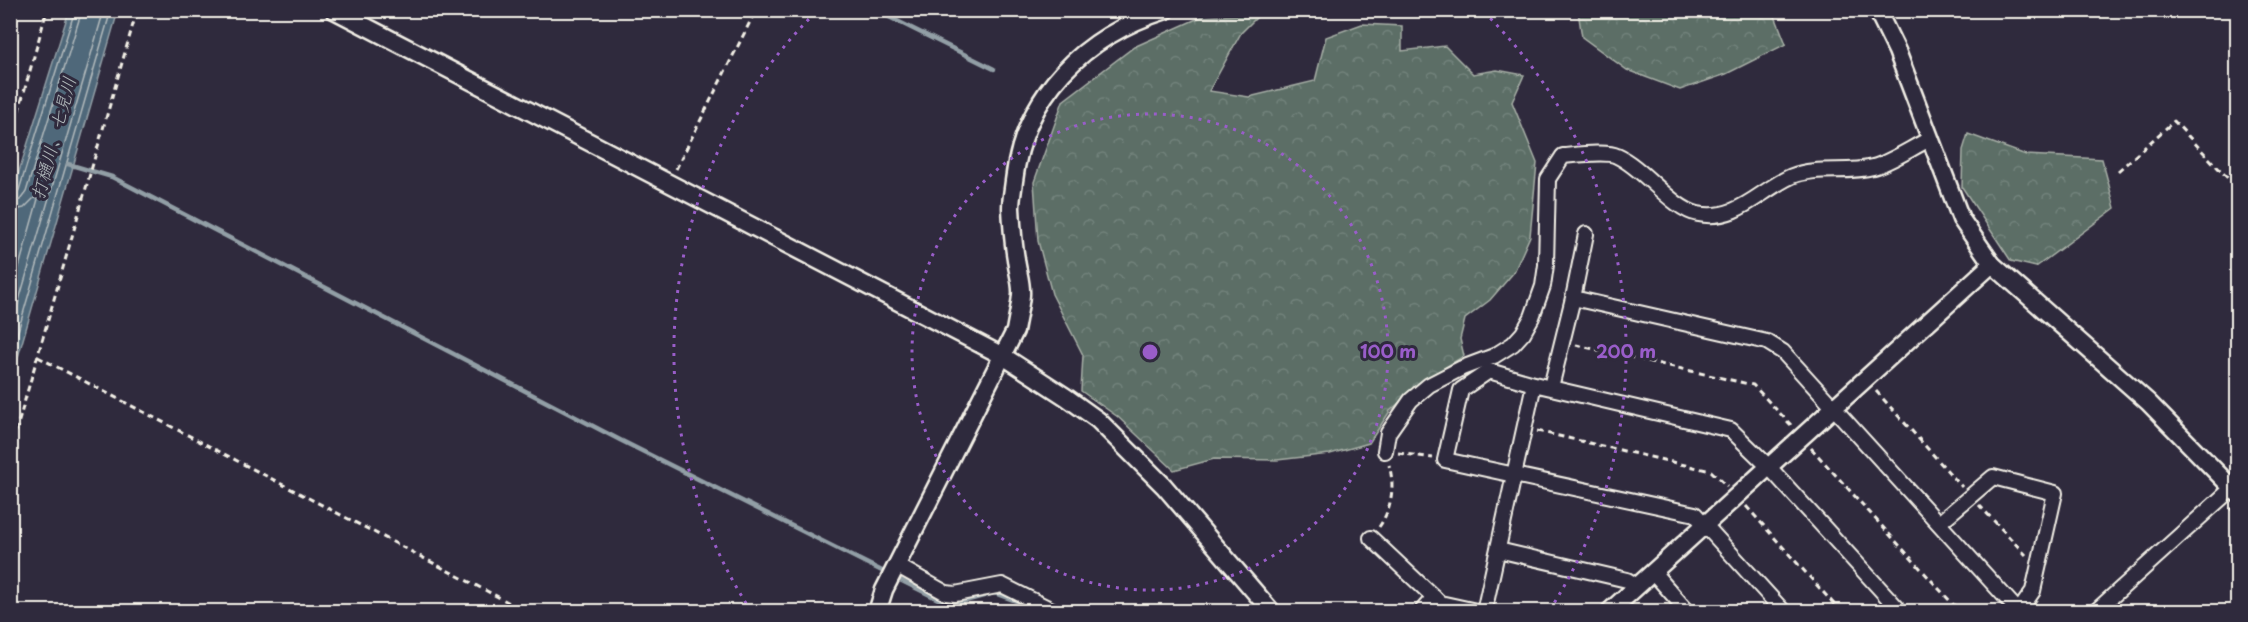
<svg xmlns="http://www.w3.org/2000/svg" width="2248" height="622" font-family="'Playpen Sans','Klee One',sans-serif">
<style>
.forest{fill:url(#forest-crowns);stroke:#a8b0a7;stroke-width:1.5}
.water{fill:#50687a;stroke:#929fa6;stroke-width:1.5}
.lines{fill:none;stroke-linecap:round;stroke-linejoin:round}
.shore{stroke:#b2babc;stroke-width:1.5}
.stream{stroke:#929fa6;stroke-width:4.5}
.minor-casing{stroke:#f4f1e8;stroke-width:18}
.tertiary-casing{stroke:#f4f1e8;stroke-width:21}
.path{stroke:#f4f1e8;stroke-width:3;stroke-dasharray:6 4.5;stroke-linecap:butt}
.minor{stroke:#2f2a3d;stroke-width:14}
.tertiary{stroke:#2f2a3d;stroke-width:16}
.ring{fill:none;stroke:#995dc9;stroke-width:3;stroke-dasharray:3 6}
.labels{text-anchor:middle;stroke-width:6;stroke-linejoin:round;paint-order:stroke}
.water-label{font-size:18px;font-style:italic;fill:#b2babc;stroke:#2f2a3d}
.centre{fill:#995dc9;stroke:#2f2a3d;stroke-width:3}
.ring-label{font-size:18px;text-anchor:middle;font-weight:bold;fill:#995dc9;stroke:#2f2a3d;stroke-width:6;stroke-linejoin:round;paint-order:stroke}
</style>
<defs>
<pattern id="forest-crowns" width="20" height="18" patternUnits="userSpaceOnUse" patternTransform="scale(1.5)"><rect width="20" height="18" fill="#5b6e66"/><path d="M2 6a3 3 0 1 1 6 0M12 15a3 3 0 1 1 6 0" fill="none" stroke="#73837c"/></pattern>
</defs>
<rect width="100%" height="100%" fill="#2f2a3d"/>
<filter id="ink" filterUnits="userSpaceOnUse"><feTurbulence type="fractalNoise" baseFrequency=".0167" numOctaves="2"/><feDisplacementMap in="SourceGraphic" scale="12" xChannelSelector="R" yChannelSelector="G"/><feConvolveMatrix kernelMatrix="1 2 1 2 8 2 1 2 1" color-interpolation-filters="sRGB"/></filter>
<g filter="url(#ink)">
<g class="forest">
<path d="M 1578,11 L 1773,11 L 1786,44 L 1726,74 L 1680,90 L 1627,70 L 1582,37 Z"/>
<path d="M 1260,14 L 1241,33 L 1209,91 L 1249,97 L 1315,81 L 1326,37 L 1362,24 L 1402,26 L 1402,51 L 1445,46 L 1473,74 L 1497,70 L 1524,75 L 1512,102 L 1537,163 L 1530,236 L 1514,272 L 1490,300 L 1465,319 L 1460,339 L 1464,356 L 1424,380 L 1390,411 L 1369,443 L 1330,454 L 1277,460 L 1214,459 L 1174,470 L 1118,417 L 1081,391 L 1083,355 L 1052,294 L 1038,241 L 1034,182 L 1063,101 L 1134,47 L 1201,17 Z"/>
<path d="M 1968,134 L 2026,155 L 2102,159 L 2115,208 L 2036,267 L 2011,261 L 1962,187 L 1963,150 Z"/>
</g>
<path class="water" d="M 69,11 L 118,11 L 11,381 L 11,197 Z"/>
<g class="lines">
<g class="shore">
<path d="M 10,194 L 16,194 L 19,190 L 75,10"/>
<path d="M 10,202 L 20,200 L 26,192 L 82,10"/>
<path d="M 10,211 L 24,208 L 34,198 L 38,199 L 10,299"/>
<path d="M 10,331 L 104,10"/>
<path d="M 10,359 L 111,10"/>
</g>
<g class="stream">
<path d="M 875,10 L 994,69"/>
<path d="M 68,164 L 112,177 L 620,440 L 942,601 L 958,603 L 994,593 L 1024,604 L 1036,612"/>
</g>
<defs>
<g id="minor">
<path d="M 1573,298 L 1767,342 L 1783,352 L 2019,612"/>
<path d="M 1551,387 L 1573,298 L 1586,234"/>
<path d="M 1385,451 L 1388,433 L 1411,400 L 1429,385 L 1462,368 L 1494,356 L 1513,344 L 1523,333 L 1532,317 L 1543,286 L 1546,265 L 1548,179 L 1563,156 C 1576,155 1607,151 1617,156 C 1644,168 1672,209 1698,214 C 1737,222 1760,190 1792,176 C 1817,166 1848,174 1873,167 C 1891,162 1913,147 1930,139"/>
<path d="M 1939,523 L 1993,477 L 2055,493 L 2033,591 L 2019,611"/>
<path d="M 1371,538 L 1440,603 L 1481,612"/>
<path d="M 1498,550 L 1627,580 L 1637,586"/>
<path d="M 896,565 L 946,593 L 955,594 L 1002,585 L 1056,612"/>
<path d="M 1653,572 L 1688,612"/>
<path d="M 1421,612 L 1434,597"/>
<path d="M 1484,612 L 1534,384"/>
<path d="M 1784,612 L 1695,514 L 1445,460 L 1461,390 L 1489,371 L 1534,384 L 1731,430 L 1769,467 L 1901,612"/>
<path d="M 2095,612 L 2238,483"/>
</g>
<g id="tertiary">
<path d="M 334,10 L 1003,356 L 1066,397 L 1098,420 L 1164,486 L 1272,612"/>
<path d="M 1877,10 L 1897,51 L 1961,219 L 1992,264 L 2148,402 L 2238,494"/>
<path d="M 877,612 L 884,590 L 1015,331 C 1017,319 1020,307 1021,295 C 1022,283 1017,270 1016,259 C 1013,242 1012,225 1011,208 C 1011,199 1013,190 1014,181 C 1024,94 1084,36 1166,10"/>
<path d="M 1609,612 L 1992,264"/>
</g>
</defs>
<use href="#minor" class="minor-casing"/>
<use href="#tertiary" class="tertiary-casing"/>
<g class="path">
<path d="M 10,142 L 47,10"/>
<path d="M 676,169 L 756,10"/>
<path d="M 2118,171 L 2174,121 L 2238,189"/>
<path d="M 1576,345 L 1753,385 L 1791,425"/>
<path d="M 38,357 L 527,612"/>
<path d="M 1876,391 L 1962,487"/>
<path d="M 1537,431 L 1711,471 L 1727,486"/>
<path d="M 1811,448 L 1960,612"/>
<path d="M 10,452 L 134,21 L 139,10"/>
<path d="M 1398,453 L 1433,458"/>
<path d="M 1979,505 L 2026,555"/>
<path d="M 1746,506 L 1841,612"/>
<path d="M 2230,508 L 2238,516"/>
<path d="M 1379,527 C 1392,508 1395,486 1389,465"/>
<path d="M 1702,605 L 1708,612"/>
</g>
<use href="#minor" class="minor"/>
<use href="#tertiary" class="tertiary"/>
</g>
</g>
<g class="ring">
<circle cx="1150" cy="352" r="238"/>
<path d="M751 611A476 476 0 0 1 816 12M1484 12A476 476 0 0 1 1549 611"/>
</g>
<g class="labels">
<g class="water-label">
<text transform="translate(54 138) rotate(-75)" y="6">打樋川、七見川</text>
</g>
</g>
<circle cx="1150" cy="352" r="9" class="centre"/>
<g class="ring-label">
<text x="1388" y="358">100 m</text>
<text x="1626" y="358">200 m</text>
</g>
<rect width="2248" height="622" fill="none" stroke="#2f2a3d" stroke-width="36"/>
<rect x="18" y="18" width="2212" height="586" fill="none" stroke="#f4f1e8" stroke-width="2" filter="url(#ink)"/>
</svg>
